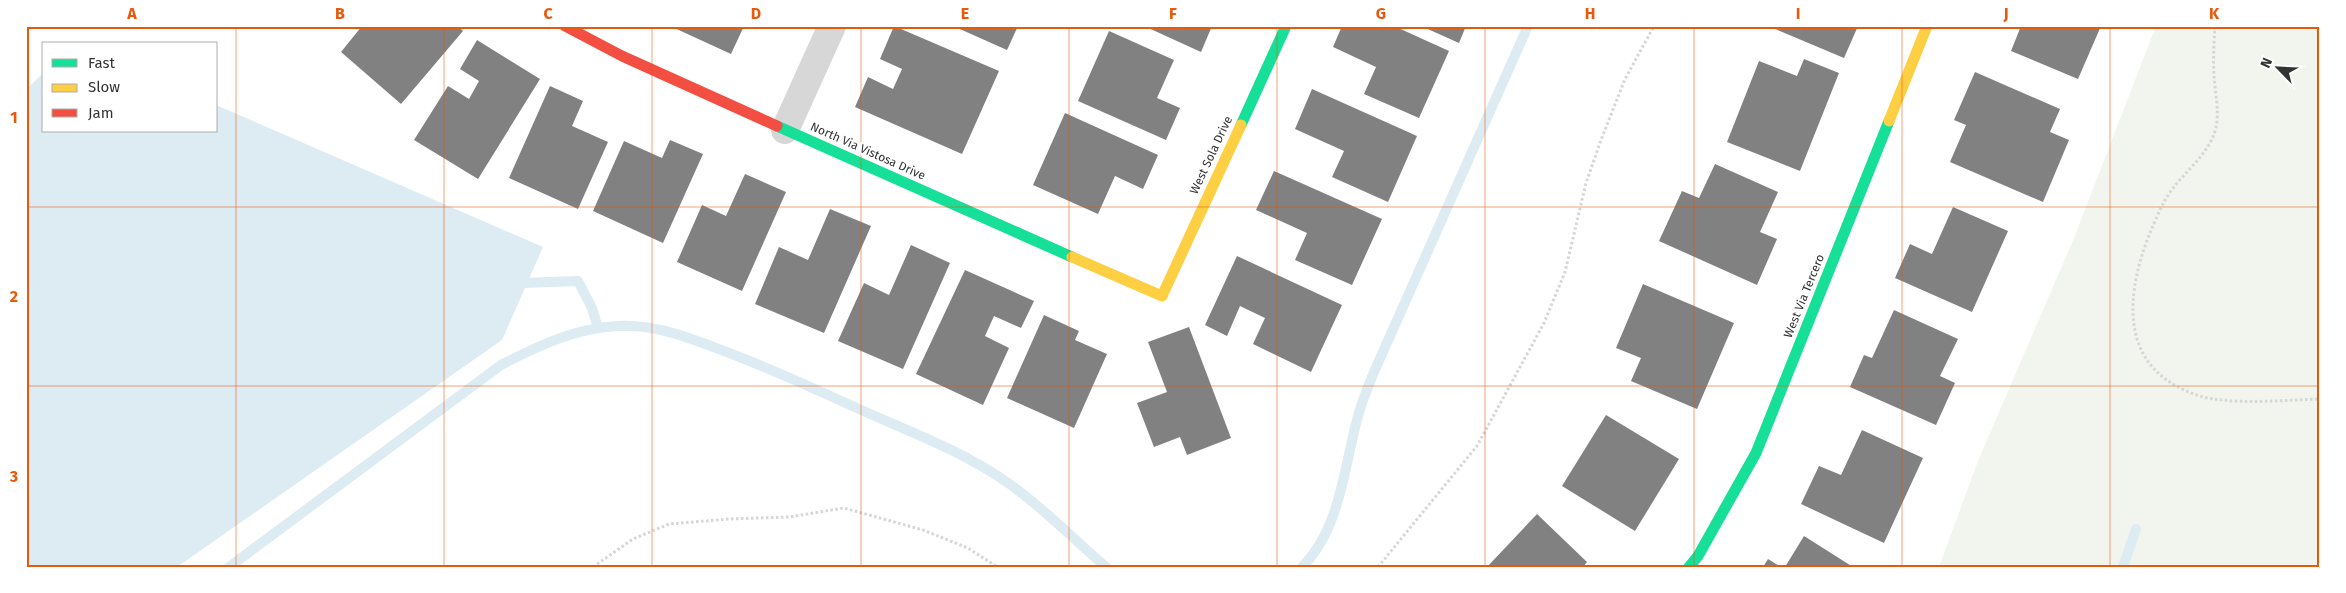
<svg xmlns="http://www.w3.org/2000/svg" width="2346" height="593" font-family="'Fira Sans',sans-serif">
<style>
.green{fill:#f1f5ed}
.water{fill:#ddebf3}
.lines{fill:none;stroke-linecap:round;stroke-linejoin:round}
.stream{stroke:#ddebf3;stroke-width:10}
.building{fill:#818181}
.path{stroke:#d6d6d6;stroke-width:3;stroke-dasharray:2.5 2.5;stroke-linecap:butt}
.street{stroke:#d7d7d7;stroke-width:28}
.fast{stroke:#16e098;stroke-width:11}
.slow{stroke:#ffcf43;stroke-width:11}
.jam{stroke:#f24e42;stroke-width:11}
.grid{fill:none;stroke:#e8590c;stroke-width:1;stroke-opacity:0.55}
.labels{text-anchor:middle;stroke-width:5;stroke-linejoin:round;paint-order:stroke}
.street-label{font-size:12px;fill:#333;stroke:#fff}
.neatline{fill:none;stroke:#e8590c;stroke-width:2}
.grid-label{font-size:16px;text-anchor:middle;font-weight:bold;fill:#e8590c}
</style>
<rect width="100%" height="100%" fill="#fff"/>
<path class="green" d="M 2156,26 L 2320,26 L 2320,567 L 1939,567 L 1978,461 L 2074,238 Z"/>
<path class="water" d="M 44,72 L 44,131 L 216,131 L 216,105 L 543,247 L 502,340 L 177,567 L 26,567 L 26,90 Z"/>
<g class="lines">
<g class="stream">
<path d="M 522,283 L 578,281 L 592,308 L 598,328"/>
<path d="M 229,567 L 501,365 C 538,346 575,328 618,326 C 655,324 690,338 724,351 C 770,368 815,389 859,409 C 910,432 963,451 1008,483 C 1044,508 1073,539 1106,567"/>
<path d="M 1302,567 C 1341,528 1344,466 1358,416 C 1362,401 1368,387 1374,372 L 1528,26"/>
<path d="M 2123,567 L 2136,529"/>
</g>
</g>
<g class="building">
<path d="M 362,26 L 458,26 L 463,31 L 401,104 L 341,52 Z"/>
<path d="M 670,26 L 744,26 L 731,54 Z"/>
<path d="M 894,26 L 999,71 L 962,154 L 855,107 L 868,77 L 893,89 L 902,69 L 880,59 Z"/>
<path d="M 953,26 L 1018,26 L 1007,50 Z"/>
<path d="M 1144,26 L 1212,26 L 1201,52 Z"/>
<path d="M 1342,26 L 1394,26 L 1449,51 L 1419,118 L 1364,94 L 1376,67 L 1333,47 Z"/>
<path d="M 1421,26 L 1466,26 L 1459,43 Z"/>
<path d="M 1768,26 L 1858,26 L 1844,58 Z"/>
<path d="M 2021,26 L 2101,26 L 2078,79 L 2011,51 Z"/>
<path d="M 1109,31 L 1174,60 L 1157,98 L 1180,108 L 1166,140 L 1078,101 Z"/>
<path d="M 477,40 L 540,79 L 478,179 L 414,140 L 448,86 L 469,99 L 479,81 L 460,69 Z"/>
<path d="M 1804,59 L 1839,73 L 1800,171 L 1727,142 L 1759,61 L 1797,76 Z"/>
<path d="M 1975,72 L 2060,109 L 2050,132 L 2069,140 L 2043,202 L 1950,162 L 1966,125 L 1954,120 Z"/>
<path d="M 550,86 L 583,101 L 572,126 L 608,142 L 578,209 L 509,178 Z"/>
<path d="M 1312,89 L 1417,136 L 1388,202 L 1332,177 L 1344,151 L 1295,129 Z"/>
<path d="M 1065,113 L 1158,155 L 1143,189 L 1115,176 L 1098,214 L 1033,185 Z"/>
<path d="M 670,140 L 703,154 L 663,243 L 593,211 L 624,141 L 662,158 Z"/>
<path d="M 1715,164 L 1778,192 L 1760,232 L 1777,239 L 1757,285 L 1659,241 L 1682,191 L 1699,198 Z"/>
<path d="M 1274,171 L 1382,219 L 1352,285 L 1295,260 L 1307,233 L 1256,210 Z"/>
<path d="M 745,174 L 786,192 L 742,291 L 677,262 L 702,205 L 726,216 Z"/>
<path d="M 1953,207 L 2008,231 L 1972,312 L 1895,278 L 1910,244 L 1932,254 Z"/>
<path d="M 830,209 L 871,226 L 824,333 L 755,304 L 779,247 L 808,260 Z"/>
<path d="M 911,245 L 950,263 L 903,369 L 838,341 L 864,283 L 889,295 Z"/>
<path d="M 1237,256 L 1342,305 L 1311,372 L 1253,344 L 1265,318 L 1240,306 L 1227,336 L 1205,325 Z"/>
<path d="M 965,270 L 1034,301 L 1021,328 L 994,316 L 985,336 L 1009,348 L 983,405 L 916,374 Z"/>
<path d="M 1643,284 L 1734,323 L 1697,409 L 1631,381 L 1641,358 L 1616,348 Z"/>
<path d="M 1894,310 L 1958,339 L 1940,376 L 1955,383 L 1936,425 L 1850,387 L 1864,355 L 1872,358 Z"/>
<path d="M 1044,315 L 1079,331 L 1075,340 L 1107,354 L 1074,428 L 1007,398 Z"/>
<path d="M 1189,327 L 1231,438 L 1187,455 L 1180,437 L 1154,447 L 1137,403 L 1167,392 L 1148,342 Z"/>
<path d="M 1606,415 L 1679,459 L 1635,531 L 1562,486 Z"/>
<path d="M 1862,430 L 1923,458 L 1884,543 L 1801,504 L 1819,466 L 1841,475 Z"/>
<path d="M 1537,514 L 1587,562 L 1583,567 L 1487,567 Z"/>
<path d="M 1804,536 L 1853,567 L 1785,567 Z"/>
<path d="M 1768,559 L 1781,567 L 1763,567 Z"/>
</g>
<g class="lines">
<g class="path">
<path d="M 2215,26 C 2214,42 2213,59 2214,75 C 2215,97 2222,118 2212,139 C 2201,162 2176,179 2164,202 C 2135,259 2106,349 2178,387 C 2188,392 2202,398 2214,399 C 2247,404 2286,400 2320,399"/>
<path d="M 593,567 L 633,539 L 669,524 L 729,519 L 789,517 L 844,508 L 923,530 L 968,548 L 997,567"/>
<path d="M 1378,567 L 1477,446 L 1544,323 L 1565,272 L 1586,183 L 1601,140 L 1625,79 L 1654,26"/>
</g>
<path class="street" d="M 785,130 L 832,26"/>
<g class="fast">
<path d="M 1241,125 L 1286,26"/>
<path d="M 777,126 L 1072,257"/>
<path d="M 1689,567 L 1698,556 L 1756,453 L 1889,121"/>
</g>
<g class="slow">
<path d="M 1889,121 L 1927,26"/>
<path d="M 1072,257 L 1162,296 L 1241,125"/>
</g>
<path class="jam" d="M 565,26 L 622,56 L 777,126"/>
</g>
<path class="grid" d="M 236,26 L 236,567M 444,26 L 444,567M 652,26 L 652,567M 861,26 L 861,567M 1069,26 L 1069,567M 1277,26 L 1277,567M 1485,26 L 1485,567M 1694,26 L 1694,567M 1902,26 L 1902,567M 2110,26 L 2110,567M 26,207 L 2320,207M 26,386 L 2320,386"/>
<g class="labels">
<g class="street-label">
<text transform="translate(868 151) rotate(24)" y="4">North Via Vistosa Drive</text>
<text transform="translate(1211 155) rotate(-65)" y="4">West Sola Drive</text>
<text transform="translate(1804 296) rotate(-68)" y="4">West Via Tercero</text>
</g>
</g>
<rect width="2346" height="593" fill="none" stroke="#ffffff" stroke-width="55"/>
<rect x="42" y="42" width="175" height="90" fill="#ffffff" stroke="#adadad"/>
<rect x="52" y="59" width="25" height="8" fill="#16e098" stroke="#adadad"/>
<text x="88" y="68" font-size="15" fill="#333333">Fast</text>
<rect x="52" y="84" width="25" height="8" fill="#ffcf43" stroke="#adadad"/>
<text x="88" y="92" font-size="15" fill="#333333">Slow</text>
<rect x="52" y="109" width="25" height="8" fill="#f24e42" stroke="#adadad"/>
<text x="88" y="118" font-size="15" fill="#333333">Jam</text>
<g transform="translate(2278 68) rotate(294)" stroke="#ffffff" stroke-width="4" paint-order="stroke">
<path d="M0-4L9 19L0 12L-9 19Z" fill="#333333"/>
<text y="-8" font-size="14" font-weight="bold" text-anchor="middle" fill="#333333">N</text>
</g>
<rect x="28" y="28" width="2290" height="538" class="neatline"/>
<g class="grid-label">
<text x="132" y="19">A</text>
<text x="340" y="19">B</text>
<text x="548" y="19">C</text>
<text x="756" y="19">D</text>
<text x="965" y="19">E</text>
<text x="1173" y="19">F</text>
<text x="1381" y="19">G</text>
<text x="1590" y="19">H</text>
<text x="1798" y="19">I</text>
<text x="2006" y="19">J</text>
<text x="2214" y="19">K</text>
<text x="14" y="123">1</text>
<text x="14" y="302">2</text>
<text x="14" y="482">3</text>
</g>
</svg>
